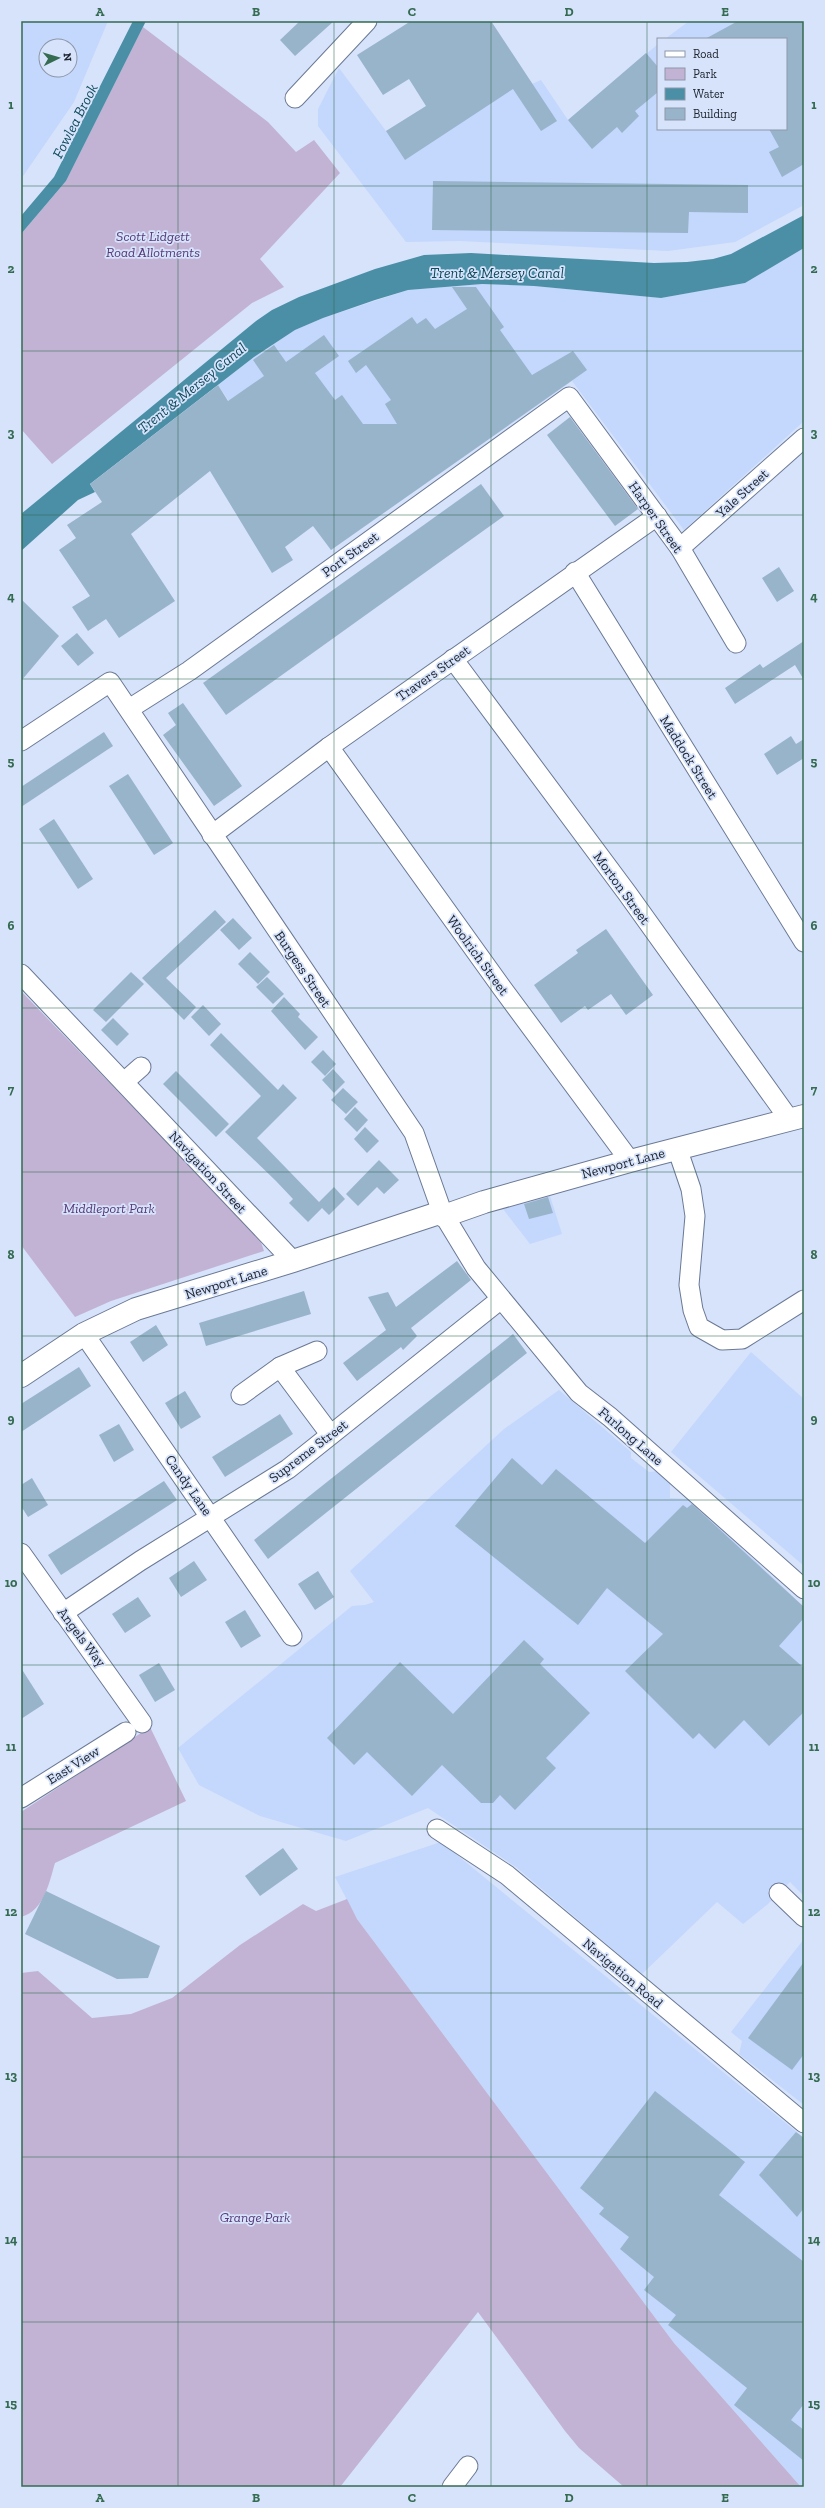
<svg xmlns="http://www.w3.org/2000/svg" width="825" height="2508" font-family="'Zilla Slab',serif">
<style>
.built{fill:#c4d7fc;fill-rule:evenodd}
.green{fill:#c2b3d4}
.water{fill:#4b8fa6}
.building{fill:#98b4cb}
.lines{fill:none;stroke-linecap:round;stroke-linejoin:round}
.street-casing{stroke:#6b7995;stroke-width:21}
.secondary-casing{stroke:#6b7995;stroke-width:24}
.street{stroke:#fff;stroke-width:19}
.secondary{stroke:#fff;stroke-width:22}
.grid{fill:none;stroke:#346b51;stroke-width:1;stroke-opacity:0.55}
.labels{text-anchor:middle;stroke-width:3.5;stroke-linejoin:round;paint-order:stroke}
.park-label{font-size:14px;font-style:italic;fill:#573877;stroke:#d6e3fb}
.street-label{font-size:14px;fill:#202631;stroke:#d6e3fb}
.water-label{font-size:15px;font-style:italic;fill:#104b5c;stroke:#d6e3fb}
.neatline{fill:none;stroke:#346b51;stroke-width:1.5}
.grid-label{font-size:13px;text-anchor:middle;font-weight:bold;fill:#346b51}
</style>
<rect width="100%" height="100%" fill="#d6e3fb"/>
<g class="built">
<path d="M 21,21 L 108,21 L 74,102 L 21,179 ZM 46,46 L 70,46 L 70,70 L 46,70 Z"/>
<path d="M 689,21 L 804,21 L 804,205 L 735,242 L 668,251 L 460,241 L 406,242 L 318,126 L 318,109 L 339,68 L 386,131 L 512,53 L 532,84 L 541,80 L 568,120 L 658,44 L 658,129 L 786,129 L 786,39 L 665,39 Z"/>
<path d="M 804,248 L 804,421 L 684,530 L 572,381 L 331,550 L 218,385 L 254,357 L 295,330 L 323,318 L 408,290 L 482,284 L 534,286 L 661,298 L 745,283 Z"/>
<path d="M 550,1196 L 562,1234 L 530,1244 L 503,1209 Z"/>
<path d="M 751,1352 L 804,1399 L 804,1566 L 671,1452 Z"/>
<path d="M 559,1390 L 631,1452 L 631,1458 L 649,1472 L 660,1471 L 670,1481 L 670,1498 L 690,1499 L 804,1607 L 804,1896 L 790,1882 L 768,1904 L 743,1924 L 717,1902 L 642,1974 L 516,1867 L 428,1808 L 346,1841 L 260,1816 L 199,1785 L 178,1748 L 352,1606 L 365,1605 L 374,1602 L 350,1571 L 504,1429 Z"/>
<path d="M 441,1842 L 804,2138 L 804,2487 L 801,2487 L 674,2343 L 357,1919 L 335,1877 Z"/>
<path d="M 804,1939 L 804,2105 L 739,2054 L 742,2041 L 731,2032 Z"/>
</g>
<g class="green">
<path d="M 143,27 L 268,122 L 296,152 L 314,140 L 340,173 L 260,259 L 284,287 L 252,303 L 52,464 L 21,429 L 21,234 L 66,181 Z"/>
<path d="M 21,991 L 260,1239 L 264,1251 L 111,1301 L 75,1317 L 21,1245 Z"/>
<path d="M 150,1727 L 186,1801 L 55,1863 C 49,1883 44,1911 21,1917 L 21,1812 Z"/>
<path d="M 347,1899 L 357,1919 L 674,2343 L 801,2487 L 624,2487 L 579,2448 L 565,2431 L 478,2312 L 340,2487 L 21,2487 L 21,1973 L 38,1971 L 92,2018 L 131,2014 L 172,1998 L 240,1945 L 303,1904 L 316,1911 Z"/>
</g>
<g class="water">
<path d="M 133,21 L 146,21 L 66,181 L 21,234 L 21,216 L 54,177 Z"/>
<path d="M 804,215 L 804,248 L 745,283 L 661,298 L 534,286 L 482,284 L 408,290 L 375,300 L 323,318 L 295,330 L 254,357 L 90,484 L 95,492 L 78,500 L 21,551 L 21,514 L 256,321 L 272,310 L 299,297 L 375,269 L 424,255 L 471,253 L 654,263 L 687,262 L 713,259 L 731,254 Z"/>
</g>
<g class="building">
<path d="M 300,21 L 334,21 L 295,56 L 280,40 Z"/>
<path d="M 411,21 L 491,21 L 557,121 L 541,131 L 513,89 L 405,160 L 386,131 L 426,106 L 409,79 L 383,95 L 357,55 Z"/>
<path d="M 738,21 L 804,21 L 804,164 L 782,177 L 769,152 L 779,147 L 769,129 L 786,129 L 786,39 L 705,39 Z"/>
<path d="M 646,53 L 658,67 L 658,92 L 635,111 L 639,116 L 622,133 L 617,127 L 592,149 L 568,120 Z"/>
<path d="M 433,181 L 748,185 L 748,213 L 689,212 L 688,233 L 432,230 Z"/>
<path d="M 452,287 L 476,287 L 504,327 L 500,330 L 532,375 L 573,351 L 587,370 L 331,550 L 313,526 L 285,547 L 293,560 L 272,573 L 210,471 L 131,534 L 175,601 L 119,638 L 106,619 L 88,631 L 72,607 L 90,596 L 59,550 L 76,538 L 67,525 L 102,502 L 90,484 L 218,385 L 228,401 L 264,376 L 253,360 L 274,345 L 286,362 L 324,335 L 339,356 L 315,373 L 335,400 L 342,395 L 363,424 L 397,424 L 385,404 L 391,400 L 366,365 L 356,373 L 348,361 L 412,317 L 417,324 L 426,318 L 435,329 L 467,309 Z"/>
<path d="M 570,417 L 638,509 L 615,526 L 547,435 Z"/>
<path d="M 481,484 L 504,516 L 226,715 L 203,683 Z"/>
<path d="M 779,567 L 794,591 L 777,602 L 762,578 Z"/>
<path d="M 21,599 L 59,636 L 21,681 Z"/>
<path d="M 77,633 L 94,653 L 78,666 L 61,646 Z"/>
<path d="M 804,641 L 804,680 L 795,665 L 735,704 L 725,688 L 760,664 L 763,668 Z"/>
<path d="M 183,703 L 242,786 L 214,806 L 163,735 L 176,725 L 168,713 Z"/>
<path d="M 104,732 L 113,746 L 21,807 L 21,787 Z"/>
<path d="M 791,736 L 796,744 L 804,739 L 804,758 L 777,775 L 764,754 Z"/>
<path d="M 128,774 L 173,843 L 154,855 L 109,786 Z"/>
<path d="M 54,819 L 93,879 L 78,889 L 39,829 Z"/>
<path d="M 215,910 L 226,922 L 166,978 L 196,1007 L 184,1020 L 142,978 Z"/>
<path d="M 233,918 L 252,938 L 239,950 L 220,930 Z"/>
<path d="M 606,929 L 653,995 L 626,1015 L 611,994 L 588,1010 L 585,1006 L 561,1023 L 534,985 L 578,953 L 576,950 Z"/>
<path d="M 250,952 L 270,972 L 258,984 L 238,964 Z"/>
<path d="M 131,972 L 144,984 L 106,1022 L 93,1010 Z"/>
<path d="M 267,977 L 284,994 L 273,1004 L 256,987 Z"/>
<path d="M 284,997 L 300,1014 L 298,1017 L 318,1037 L 305,1050 L 271,1011 Z"/>
<path d="M 203,1005 L 221,1024 L 209,1036 L 191,1017 Z"/>
<path d="M 113,1018 L 129,1034 L 117,1046 L 101,1030 Z"/>
<path d="M 221,1033 L 278,1090 L 283,1084 L 297,1098 L 257,1138 L 319,1202 L 334,1187 L 345,1199 L 329,1215 L 322,1208 L 308,1222 L 289,1203 L 293,1199 L 276,1181 L 225,1132 L 261,1096 L 210,1045 Z"/>
<path d="M 323,1050 L 336,1064 L 325,1076 L 311,1062 Z"/>
<path d="M 333,1069 L 345,1082 L 334,1093 L 322,1080 Z"/>
<path d="M 176,1071 L 229,1124 L 216,1137 L 163,1084 Z"/>
<path d="M 343,1088 L 358,1102 L 346,1114 L 331,1100 Z"/>
<path d="M 355,1107 L 368,1120 L 357,1132 L 344,1119 Z"/>
<path d="M 365,1127 L 379,1141 L 367,1153 L 354,1139 Z"/>
<path d="M 379,1160 L 399,1180 L 384,1194 L 377,1187 L 358,1206 L 346,1194 Z"/>
<path d="M 548,1197 L 553,1213 L 529,1219 L 524,1204 Z"/>
<path d="M 457,1261 L 471,1280 L 411,1328 L 417,1336 L 403,1350 L 401,1347 L 357,1381 L 343,1363 L 386,1330 L 368,1297 L 388,1292 L 396,1307 Z"/>
<path d="M 304,1291 L 311,1314 L 206,1346 L 199,1323 Z"/>
<path d="M 156,1325 L 168,1345 L 143,1362 L 130,1342 Z"/>
<path d="M 513,1334 L 527,1353 L 268,1559 L 254,1540 Z"/>
<path d="M 79,1367 L 91,1386 L 21,1432 L 21,1404 Z"/>
<path d="M 185,1391 L 201,1417 L 181,1429 L 165,1403 Z"/>
<path d="M 280,1414 L 293,1434 L 225,1477 L 212,1457 Z"/>
<path d="M 119,1424 L 134,1450 L 114,1462 L 99,1435 Z"/>
<path d="M 512,1458 L 542,1485 L 556,1469 L 645,1543 L 683,1505 L 687,1508 L 692,1504 L 804,1607 L 804,1618 L 779,1646 L 804,1668 L 804,1712 L 769,1746 L 744,1720 L 715,1749 L 699,1733 L 693,1739 L 625,1671 L 663,1634 L 607,1588 L 578,1625 L 455,1526 Z"/>
<path d="M 32,1478 L 48,1505 L 28,1517 L 21,1506 L 21,1485 Z"/>
<path d="M 164,1481 L 177,1500 L 61,1575 L 48,1555 Z"/>
<path d="M 194,1561 L 207,1580 L 181,1597 L 169,1578 Z"/>
<path d="M 318,1571 L 334,1597 L 315,1610 L 298,1584 Z"/>
<path d="M 138,1597 L 151,1616 L 125,1633 L 112,1614 Z"/>
<path d="M 245,1610 L 261,1636 L 241,1648 L 225,1622 Z"/>
<path d="M 524,1640 L 544,1659 L 540,1664 L 590,1713 L 546,1758 L 556,1768 L 515,1810 L 500,1795 L 493,1803 L 481,1803 L 442,1765 L 412,1796 L 367,1752 L 354,1765 L 327,1738 L 400,1662 L 453,1714 Z"/>
<path d="M 159,1663 L 175,1690 L 155,1702 L 139,1675 Z"/>
<path d="M 21,1668 L 44,1704 L 21,1719 Z"/>
<path d="M 283,1848 L 298,1869 L 260,1896 L 245,1876 Z"/>
<path d="M 46,1891 L 160,1946 L 148,1978 L 117,1979 L 25,1934 Z"/>
<path d="M 804,1962 L 804,2054 L 792,2070 L 748,2038 Z"/>
<path d="M 655,2091 L 745,2162 L 719,2195 L 804,2262 L 804,2404 L 791,2420 L 804,2430 L 804,2461 L 734,2405 L 747,2388 L 668,2325 L 676,2315 L 644,2290 L 654,2277 L 620,2249 L 629,2237 L 599,2214 L 604,2208 L 580,2188 Z"/>
<path d="M 796,2132 L 804,2138 L 804,2208 L 797,2217 L 759,2175 Z"/>
</g>
<g class="lines">
<defs>
<g id="street">
<path d="M 295,98 L 367,21"/>
<path d="M 680,548 L 804,438"/>
<path d="M 575,572 L 804,942"/>
<path d="M 453,659 L 627,893 L 789,1119"/>
<path d="M 129,709 L 189,671 L 569,397 L 680,548 L 736,643"/>
<path d="M 21,741 L 110,682 L 414,1133 L 442,1212 L 476,1268 L 579,1393 L 610,1417 L 804,1589"/>
<path d="M 329,747 L 502,988 L 630,1161"/>
<path d="M 212,835 L 329,747 L 657,516"/>
<path d="M 21,974 L 293,1261"/>
<path d="M 124,1082 L 141,1067"/>
<path d="M 677,1148 L 691,1189 L 695,1216 L 689,1285 L 693,1310 L 699,1327 L 722,1340 L 742,1339 L 804,1300"/>
<path d="M 84,1334 L 292,1636"/>
<path d="M 280,1367 L 330,1434"/>
<path d="M 241,1395 L 280,1367 L 317,1351"/>
<path d="M 21,1553 L 142,1723"/>
<path d="M 63,1613 L 140,1561 L 288,1469 L 501,1299"/>
<path d="M 21,1798 L 126,1732"/>
<path d="M 437,1829 L 507,1875 L 804,2123"/>
<path d="M 779,1893 L 804,1917"/>
<path d="M 452,2487 L 468,2466"/>
</g>
<g id="secondary">
<path d="M 444,1216 L 484,1202 L 630,1161 L 804,1116"/>
<path d="M 21,1376 L 84,1334 L 136,1309 L 293,1261 L 442,1212"/>
</g>
</defs>
<use href="#street" class="street-casing"/>
<use href="#secondary" class="secondary-casing"/>
<use href="#street" class="street"/>
<use href="#secondary" class="secondary"/>
</g>
<path class="grid" d="M 178,21 L 178,2487M 334,21 L 334,2487M 491,21 L 491,2487M 647,21 L 647,2487M 21,186 L 804,186M 21,351 L 804,351M 21,515 L 804,515M 21,679 L 804,679M 21,843 L 804,843M 21,1008 L 804,1008M 21,1172 L 804,1172M 21,1336 L 804,1336M 21,1500 L 804,1500M 21,1665 L 804,1665M 21,1829 L 804,1829M 21,1993 L 804,1993M 21,2157 L 804,2157M 21,2322 L 804,2322"/>
<g class="labels">
<g class="park-label">
<text x="153" y="241">Scott Lidgett<tspan x="153" dy="16">Road Allotments</tspan></text>
<text x="109" y="1213">Middleport Park</text>
<text x="255" y="2222">Grange Park</text>
</g>
<g class="street-label">
<text transform="translate(742 493) rotate(-42)" y="5">Yale Street</text>
<text transform="translate(656 517) rotate(55)" y="5">Harper Street</text>
<text transform="translate(350 554) rotate(-36)" y="5">Port Street</text>
<text transform="translate(433 673) rotate(-35)" y="5">Travers Street</text>
<text transform="translate(689 757) rotate(58)" y="5">Maddock Street</text>
<text transform="translate(622 888) rotate(54)" y="5">Morton Street</text>
<text transform="translate(478 955) rotate(54)" y="5">Woolrich Street</text>
<text transform="translate(303 969) rotate(56)" y="5">Burgess Street</text>
<text transform="translate(623 1163) rotate(-15)" y="5">Newport Lane</text>
<text transform="translate(208 1172) rotate(47)" y="5">Navigation Street</text>
<text transform="translate(226 1282) rotate(-17)" y="5">Newport Lane</text>
<text transform="translate(631 1436) rotate(41)" y="5">Furlong Lane</text>
<text transform="translate(308 1451) rotate(-37)" y="5">Supreme Street</text>
<text transform="translate(189 1485) rotate(55)" y="5">Candy Lane</text>
<text transform="translate(82 1637) rotate(53)" y="5">Angels Way</text>
<text transform="translate(73 1765) rotate(-32)" y="5">East View</text>
<text transform="translate(623 1973) rotate(40)" y="5">Navigation Road</text>
</g>
<g class="water-label">
<text transform="translate(75 121) rotate(-63)" y="5">Fowlea Brook</text>
<text x="497" y="278">Trent &amp; Mersey Canal</text>
<text transform="translate(192 388) rotate(-39)" y="5">Trent &amp; Mersey Canal</text>
</g>
</g>
<rect width="825" height="2508" fill="none" stroke="#d6e3fb" stroke-width="44"/>
<rect x="657" y="38" width="130" height="92" fill="#d6e3fb" stroke="#8d97aa"/>
<rect x="665" y="51" width="20" height="6" fill="#ffffff" stroke="#8d97aa"/>
<text x="693" y="58" font-size="12" fill="#202631">Road</text>
<rect x="665" y="68" width="20" height="12" fill="#c2b3d4" stroke="#8d97aa"/>
<text x="693" y="78" font-size="12" fill="#202631">Park</text>
<rect x="665" y="88" width="20" height="12" fill="#4b8fa6" stroke="#8d97aa"/>
<text x="693" y="98" font-size="12" fill="#202631">Water</text>
<rect x="665" y="108" width="20" height="12" fill="#98b4cb" stroke="#8d97aa"/>
<text x="693" y="118" font-size="12" fill="#202631">Building</text>
<g transform="translate(58 58) rotate(85)"><circle r="19" fill="#d6e3fb" stroke="#8d97aa"/>
<path d="M0-3L7 15L0 10L-7 15Z" fill="#346b51"/>
<text y="-6" font-size="11" font-weight="bold" text-anchor="middle" fill="#202631">N</text>
</g>
<rect x="22" y="22" width="781" height="2464" class="neatline"/>
<g class="grid-label">
<text x="100" y="16">A</text>
<text x="256" y="16">B</text>
<text x="412" y="16">C</text>
<text x="569" y="16">D</text>
<text x="725" y="16">E</text>
<text x="11" y="109">1</text>
<text x="814" y="109">1</text>
<text x="11" y="273">2</text>
<text x="814" y="273">2</text>
<text x="11" y="437">3</text>
<text x="814" y="437">3</text>
<text x="11" y="601">4</text>
<text x="814" y="601">4</text>
<text x="11" y="766">5</text>
<text x="814" y="766">5</text>
<text x="11" y="930">6</text>
<text x="814" y="930">6</text>
<text x="11" y="1094">7</text>
<text x="814" y="1094">7</text>
<text x="11" y="1259">8</text>
<text x="814" y="1259">8</text>
<text x="11" y="1423">9</text>
<text x="814" y="1423">9</text>
<text x="11" y="1587">10</text>
<text x="814" y="1587">10</text>
<text x="11" y="1751">11</text>
<text x="814" y="1751">11</text>
<text x="11" y="1916">12</text>
<text x="814" y="1916">12</text>
<text x="11" y="2080">13</text>
<text x="814" y="2080">13</text>
<text x="11" y="2244">14</text>
<text x="814" y="2244">14</text>
<text x="11" y="2408">15</text>
<text x="814" y="2408">15</text>
<text x="100" y="2502">A</text>
<text x="256" y="2502">B</text>
<text x="412" y="2502">C</text>
<text x="569" y="2502">D</text>
<text x="725" y="2502">E</text>
</g>
</svg>
